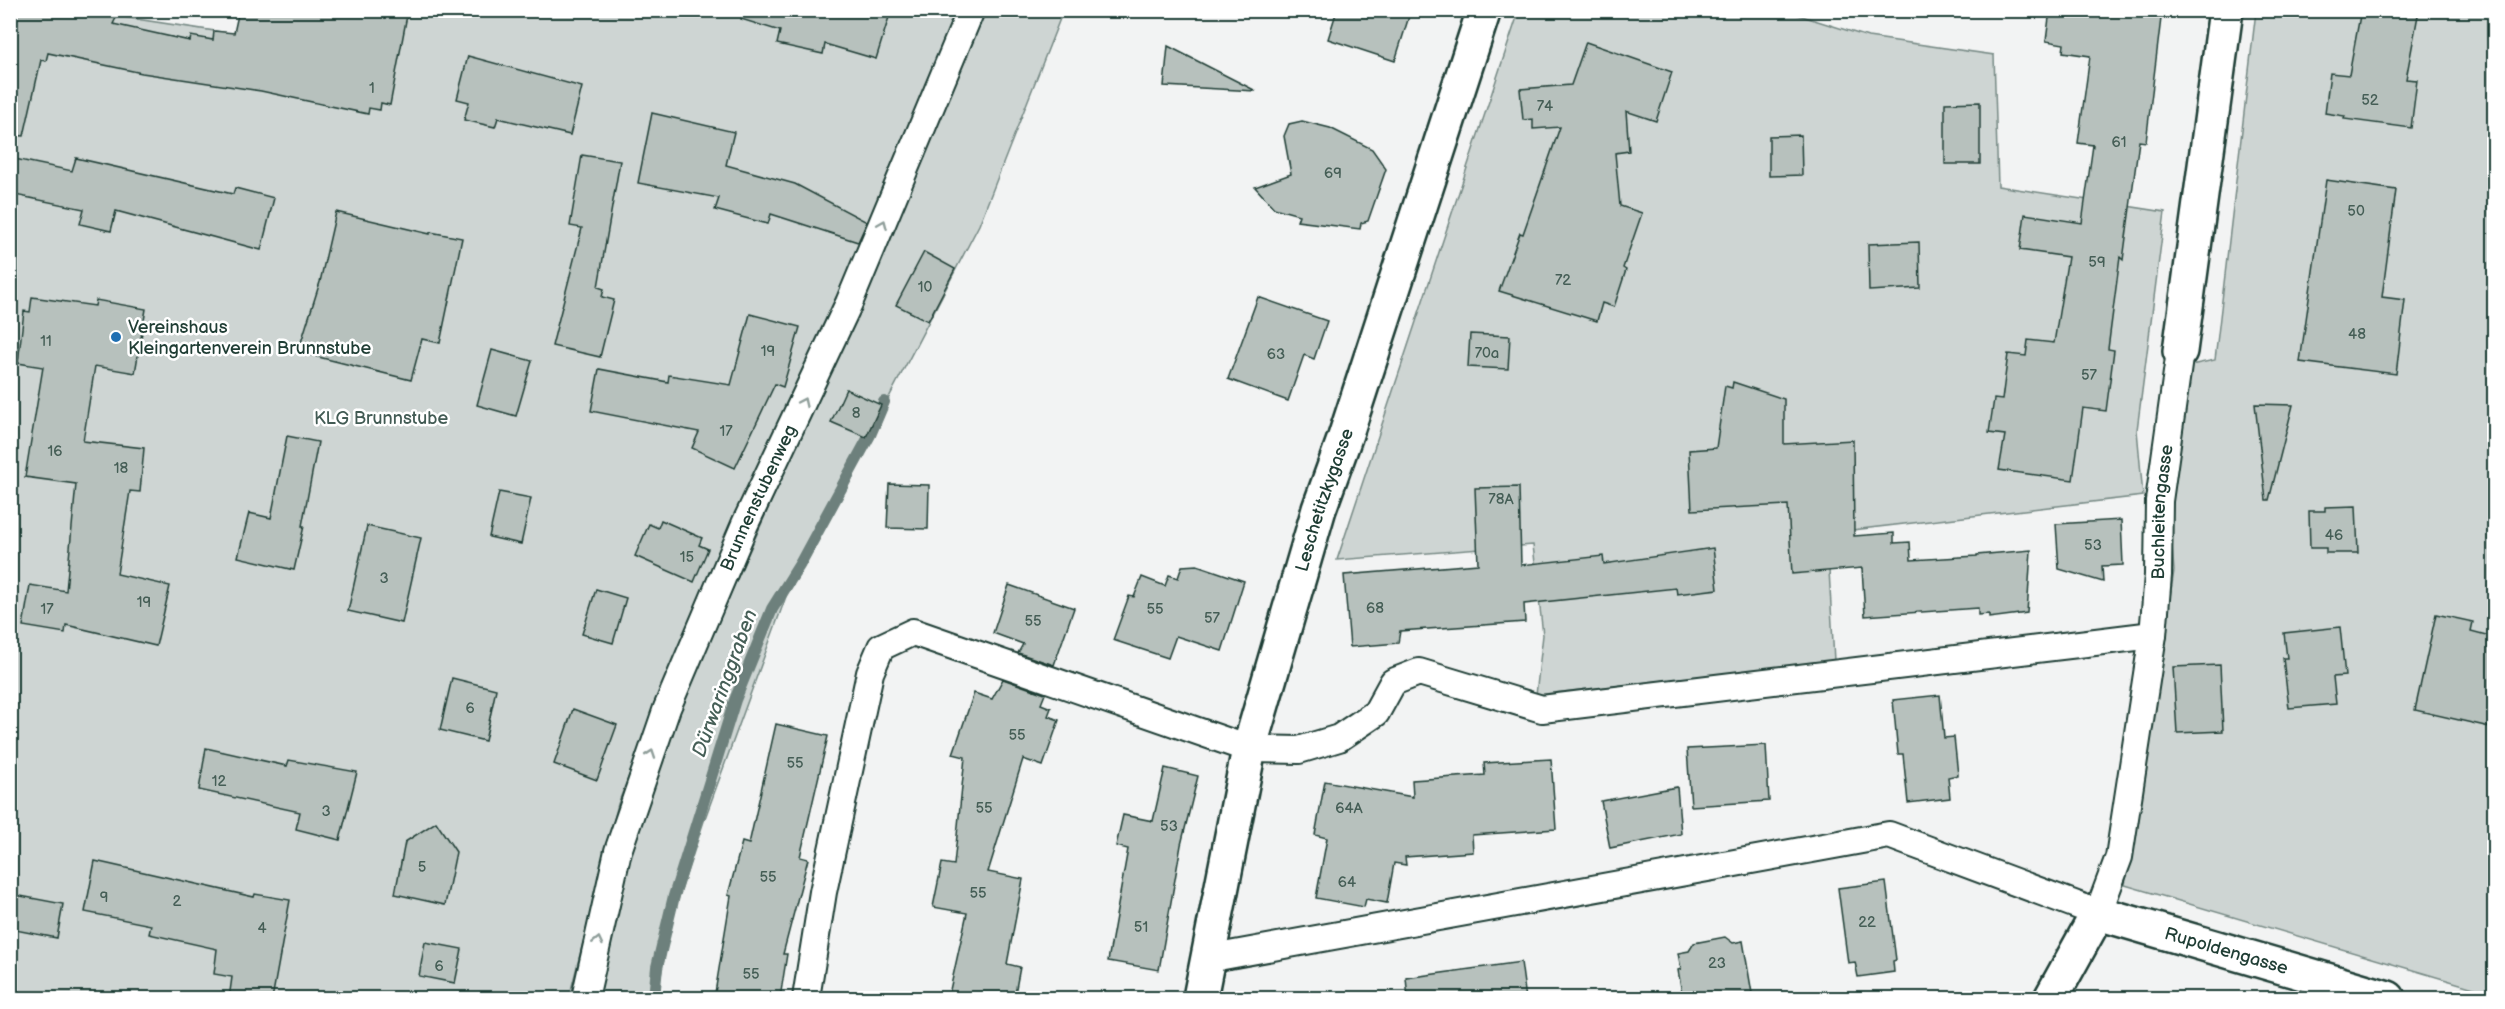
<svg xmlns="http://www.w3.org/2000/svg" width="2505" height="1009" font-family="'Balsamiq Sans',sans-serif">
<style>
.green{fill:#ced5d3;stroke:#768984;stroke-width:1.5}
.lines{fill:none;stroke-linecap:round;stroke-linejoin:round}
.stream{stroke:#6d807b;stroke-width:12}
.building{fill:#b7c1bd;stroke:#1f3d34;stroke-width:1.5}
.service-casing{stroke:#1f3d34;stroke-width:30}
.minor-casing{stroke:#1f3d34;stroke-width:38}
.service{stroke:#fff;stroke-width:26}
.minor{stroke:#fff;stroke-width:33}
.oneway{stroke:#8f9e9a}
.poi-dot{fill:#1f6fb2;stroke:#fff;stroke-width:2}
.labels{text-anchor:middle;stroke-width:5;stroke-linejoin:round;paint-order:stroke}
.number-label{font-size:15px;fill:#455e56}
.poi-label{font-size:18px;fill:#1f3d34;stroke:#fff;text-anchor:start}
.park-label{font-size:18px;fill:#425b54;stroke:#fff}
.street-label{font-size:18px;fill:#1f3d34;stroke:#fff}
.water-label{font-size:20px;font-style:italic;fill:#465f57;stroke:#fff}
</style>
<rect width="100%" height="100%" fill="#f2f3f3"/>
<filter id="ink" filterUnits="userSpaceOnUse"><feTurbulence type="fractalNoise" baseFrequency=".0167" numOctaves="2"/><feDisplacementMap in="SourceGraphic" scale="12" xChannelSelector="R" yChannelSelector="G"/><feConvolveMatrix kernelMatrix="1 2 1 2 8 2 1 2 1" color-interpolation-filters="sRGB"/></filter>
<g filter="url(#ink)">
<g class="green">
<path d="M 10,11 L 84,11 L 339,50 L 350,11 L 957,11 L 841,301 L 658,701 L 618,804 L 569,998 L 11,998 Z"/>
<path d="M 983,11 L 1063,11 L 979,225 L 788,591 L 704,821 L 671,921 L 657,998 L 597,998 L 634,836 L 680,708 L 836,355 Z"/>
<path d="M 1519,11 L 1786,11 L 1868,37 L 1994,55 L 1998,186 L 2165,212 L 2137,430 L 2143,496 L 1827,533 L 1834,661 L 1536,695 L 1543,635 L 1533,545 L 1337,560 Z"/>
<path d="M 2256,11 L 2494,11 L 2494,994 L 2125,885 L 2174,571 L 2170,518 L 2191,365 L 2215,360 Z"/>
</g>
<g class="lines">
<path class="stream" d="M 654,998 L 657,967 L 674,896 L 735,700 L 772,609 L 800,564 L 870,435 L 884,402"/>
</g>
<g class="building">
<path d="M 10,10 L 120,10 L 113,24 L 190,41 L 191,36 L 213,40 L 214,31 L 234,33 L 239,10 L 408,10 L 390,105 L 381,103 L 380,110 L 369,108 L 368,114 L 261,91 L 142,73 L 48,53 L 46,61 L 41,60 L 24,136 L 10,135 Z"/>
<path d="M 742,10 L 865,10 L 889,17 L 876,59 L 825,44 L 823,54 L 777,44 L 780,31 L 741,19 Z"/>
<path d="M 1337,10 L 1411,10 L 1395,61 L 1328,39 Z"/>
<path d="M 2050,10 L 2162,10 L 2146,142 L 2139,141 L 2123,260 L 2120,257 L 2108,349 L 2114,350 L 2106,411 L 2083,408 L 2073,480 L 1999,470 L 2005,435 L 1989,433 L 1994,399 L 2002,400 L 2008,354 L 2026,356 L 2028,340 L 2054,343 L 2068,257 L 2020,250 L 2025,214 L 2082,223 L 2093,145 L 2078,143 L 2090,56 L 2063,52 L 2064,44 L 2046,41 Z"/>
<path d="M 2361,10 L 2419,10 L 2406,79 L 2417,80 L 2411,128 L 2344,119 L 2345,116 L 2325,113 L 2330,73 L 2349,75 Z"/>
<path d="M 1586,42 L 1672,72 L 1656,121 L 1626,111 L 1629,151 L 1615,153 L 1620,206 L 1642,213 L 1623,268 L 1626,270 L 1614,307 L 1602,303 L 1597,321 L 1499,291 L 1520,233 L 1523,234 L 1560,127 L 1533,129 L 1533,119 L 1523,120 L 1520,89 L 1571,85 Z"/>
<path d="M 1168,46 L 1256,91 L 1164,86 Z"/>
<path d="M 468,56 L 582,87 L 570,135 L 498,118 L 495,127 L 464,120 L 469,102 L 457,99 Z"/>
<path d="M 1980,102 L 1980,164 L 1945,164 L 1945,103 Z"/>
<path d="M 652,113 L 734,132 L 726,165 L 795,184 L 867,222 L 858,242 L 771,214 L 768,224 L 715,210 L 719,198 L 638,183 Z"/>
<path d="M 1302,121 L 1330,128 L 1372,149 L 1386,169 L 1368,221 L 1361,223 L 1360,229 L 1297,221 L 1299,215 L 1274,208 L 1255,187 L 1291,174 L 1284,136 L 1289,124 Z"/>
<path d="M 1801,135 L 1802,175 L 1769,176 L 1769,136 Z"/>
<path d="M 582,155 L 620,161 L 598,287 L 604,289 L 602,297 L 614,300 L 600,357 L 552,346 L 582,228 L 570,226 Z"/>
<path d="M 10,158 L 72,171 L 76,158 L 233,194 L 235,188 L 274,198 L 261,250 L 116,211 L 111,231 L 80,224 L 84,209 L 10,194 Z"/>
<path d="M 2326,180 L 2396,190 L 2382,297 L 2405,300 L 2396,374 L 2300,362 Z"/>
<path d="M 336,212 L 430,234 L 430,232 L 462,238 L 440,343 L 422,339 L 411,380 L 298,352 L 320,282 Z"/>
<path d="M 1919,242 L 1920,288 L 1869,291 L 1868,244 Z"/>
<path d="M 924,252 L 955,269 L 928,321 L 896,305 Z"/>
<path d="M 32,297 L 95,306 L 96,300 L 146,309 L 135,373 L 95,366 L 83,441 L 144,448 L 140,492 L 130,491 L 117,574 L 170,586 L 156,646 L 66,625 L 65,633 L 23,626 L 30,585 L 66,591 L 76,484 L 25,477 L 43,367 L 18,363 L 24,311 L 30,312 Z"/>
<path d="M 1258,297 L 1327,321 L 1314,359 L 1304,355 L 1288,401 L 1228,379 Z"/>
<path d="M 750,314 L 800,327 L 783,387 L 775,384 L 735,468 L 692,448 L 699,432 L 591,411 L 599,369 L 668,382 L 669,375 L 731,385 Z"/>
<path d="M 1470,334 L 1510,336 L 1508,369 L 1468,367 Z"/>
<path d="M 492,350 L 532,361 L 516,416 L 477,405 Z"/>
<path d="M 1733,382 L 1784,399 L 1784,444 L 1853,440 L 1854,536 L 1894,533 L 1894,543 L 1910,542 L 1911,560 L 1977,556 L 1977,555 L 2031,550 L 2027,613 L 1989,618 L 1989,614 L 1978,615 L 1978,608 L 1865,616 L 1862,568 L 1792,574 L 1788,505 L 1692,510 L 1689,450 L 1716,448 L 1725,386 L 1732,388 Z"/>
<path d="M 846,389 L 881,405 L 866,437 L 831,422 Z"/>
<path d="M 2255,404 L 2293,405 L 2269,500 L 2266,500 Z"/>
<path d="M 287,436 L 318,442 L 302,526 L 304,526 L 294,570 L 238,557 L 249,513 L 271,518 Z"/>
<path d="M 889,484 L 929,485 L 928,529 L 887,528 Z"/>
<path d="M 1519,487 L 1521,565 L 1603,556 L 1604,564 L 1713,548 L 1718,589 L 1677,594 L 1676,588 L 1524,604 L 1525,622 L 1400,631 L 1398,643 L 1350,647 L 1344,575 L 1478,564 L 1475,488 Z"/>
<path d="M 499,492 L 531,498 L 521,544 L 489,537 Z"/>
<path d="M 2356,506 L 2358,553 L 2326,553 L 2326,548 L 2310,548 L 2309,511 L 2325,511 L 2325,507 Z"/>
<path d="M 661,520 L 702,538 L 699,545 L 708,549 L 694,582 L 635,556 L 649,524 L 658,528 Z"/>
<path d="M 2121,520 L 2123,565 L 2102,566 L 2103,582 L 2059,569 L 2056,524 Z"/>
<path d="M 367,526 L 421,538 L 402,623 L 348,611 Z"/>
<path d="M 1197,565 L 1244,581 L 1222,651 L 1176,636 L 1168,658 L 1113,640 L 1129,596 L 1134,597 L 1142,577 L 1165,586 L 1169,575 L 1178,578 L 1182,566 Z"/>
<path d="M 1009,585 L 1074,608 L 1054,665 L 1018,653 L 1023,644 L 993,633 Z"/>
<path d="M 596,589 L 626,598 L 613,643 L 582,634 Z"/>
<path d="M 2436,614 L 2473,622 L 2471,631 L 2494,637 L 2494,728 L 2415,710 Z"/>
<path d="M 2340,627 L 2345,676 L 2333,677 L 2336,704 L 2289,708 L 2283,658 L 2287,658 L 2284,633 Z"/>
<path d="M 2220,665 L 2223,731 L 2177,733 L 2173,667 Z"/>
<path d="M 452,678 L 496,689 L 485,741 L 440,730 Z"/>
<path d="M 1003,679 L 1045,694 L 1041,704 L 1051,708 L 1048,716 L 1059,720 L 1043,766 L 1023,759 L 988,872 L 1023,879 L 1007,964 L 1020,967 L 1014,999 L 948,999 L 967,913 L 933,907 L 942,863 L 954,865 L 965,757 L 953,754 L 974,693 L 992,699 Z"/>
<path d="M 1940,695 L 1944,738 L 1954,737 L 1958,775 L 1948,777 L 1950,798 L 1908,803 L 1903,754 L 1898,754 L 1893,700 Z"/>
<path d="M 573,709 L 617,725 L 597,780 L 554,764 Z"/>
<path d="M 776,724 L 828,736 L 800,857 L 808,859 L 783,954 L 787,954 L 780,998 L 753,994 L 752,999 L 714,999 L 731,896 L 728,895 L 742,842 L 749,844 Z"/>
<path d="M 1766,745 L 1769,801 L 1691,806 L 1687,749 Z"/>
<path d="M 206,748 L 287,766 L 289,760 L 357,772 L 340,840 L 296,829 L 300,812 L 199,790 Z"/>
<path d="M 1551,759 L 1556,829 L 1472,835 L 1473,852 L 1405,857 L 1406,865 L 1394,863 L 1387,903 L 1366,899 L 1364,907 L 1316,898 L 1327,838 L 1315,835 L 1325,781 L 1413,797 L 1412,780 L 1485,775 L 1484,763 Z"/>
<path d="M 1165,768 L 1198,776 L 1181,845 L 1159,970 L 1108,961 L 1128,849 L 1116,846 L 1123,815 L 1153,821 Z"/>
<path d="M 1677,787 L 1681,834 L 1610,848 L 1601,801 Z"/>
<path d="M 436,822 L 456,852 L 445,905 L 395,894 L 405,842 Z"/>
<path d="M 95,861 L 254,897 L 255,894 L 290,900 L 272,999 L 229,999 L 232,977 L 214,974 L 217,949 L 149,934 L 151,925 L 85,912 Z"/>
<path d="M 1886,882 L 1896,960 L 1893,961 L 1894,972 L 1858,977 L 1855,962 L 1848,963 L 1838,888 Z"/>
<path d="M 10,894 L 63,904 L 57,938 L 10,929 Z"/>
<path d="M 1725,937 L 1733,943 L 1743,941 L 1753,999 L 1683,999 L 1678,970 L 1681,969 L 1678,953 L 1689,951 L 1694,943 Z"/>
<path d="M 425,942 L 462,949 L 455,983 L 419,976 Z"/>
<path d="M 1521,962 L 1526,999 L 1408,999 L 1406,978 Z"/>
</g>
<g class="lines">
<defs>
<g id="service">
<path id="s1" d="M 1207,959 L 1889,835 L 2098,913 L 2119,857 L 2153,635 L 2158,575 L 2159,501 L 2180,351"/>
<path id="s2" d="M 585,998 L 618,851 L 667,708 L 745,524 L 849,303 L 971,10"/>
<path d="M 806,998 L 823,892 L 870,673 L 881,647 L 913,632 L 1249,749 L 1299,750 L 1339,738 L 1376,713 L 1393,682 L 1419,672 L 1542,709 L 2153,635"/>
</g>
<g id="minor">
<path d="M 2180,351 L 2226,10"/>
<path id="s3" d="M 1200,998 L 1249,749 L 1319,509 L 1345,437 L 1484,10"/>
<path id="s4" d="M 2051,998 L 2098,913 L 2388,998"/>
</g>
</defs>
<use href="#service" class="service-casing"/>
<use href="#minor" class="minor-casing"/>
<use href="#service" class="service"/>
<use href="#minor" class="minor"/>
</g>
<defs><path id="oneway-chevron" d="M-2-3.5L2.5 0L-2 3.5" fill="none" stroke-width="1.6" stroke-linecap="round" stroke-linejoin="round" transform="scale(1.5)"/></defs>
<g class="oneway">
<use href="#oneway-chevron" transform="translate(883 224) rotate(-67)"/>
<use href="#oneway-chevron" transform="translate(803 402) rotate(-65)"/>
<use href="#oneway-chevron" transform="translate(651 754) rotate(-71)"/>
<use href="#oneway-chevron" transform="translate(598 941) rotate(-77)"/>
</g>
</g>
<circle class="poi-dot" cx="116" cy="337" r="6"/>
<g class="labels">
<g class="number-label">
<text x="372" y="93">1</text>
<text x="2370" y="105">52</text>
<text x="1545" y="111">74</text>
<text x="2119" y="147">61</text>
<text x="1333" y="178">69</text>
<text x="2356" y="216">50</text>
<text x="2097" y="267">59</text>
<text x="1563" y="285">72</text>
<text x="925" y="292">10</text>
<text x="2357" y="339">48</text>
<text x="46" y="346">11</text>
<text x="768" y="356">19</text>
<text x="1487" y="358">70a</text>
<text x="1276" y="359">63</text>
<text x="2089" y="380">57</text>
<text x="856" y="418">8</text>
<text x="726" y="436">17</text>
<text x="55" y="456">16</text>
<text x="121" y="473">18</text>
<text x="1501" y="504">78A</text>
<text x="2334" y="540">46</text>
<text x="2093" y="550">53</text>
<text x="687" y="562">15</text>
<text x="384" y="583">3</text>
<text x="144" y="607">19</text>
<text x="1375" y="613">68</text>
<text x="47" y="614">17</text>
<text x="1155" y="614">55</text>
<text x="1212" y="623">57</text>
<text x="1033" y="626">55</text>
<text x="470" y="713">6</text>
<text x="1017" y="740">55</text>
<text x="795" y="768">55</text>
<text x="219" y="786">12</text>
<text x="984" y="813">55</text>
<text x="1349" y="813">64A</text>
<text x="326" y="816">3</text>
<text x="1169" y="831">53</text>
<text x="422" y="872">5</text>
<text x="768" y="882">55</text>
<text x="1347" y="887">64</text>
<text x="978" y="898">55</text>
<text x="104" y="902">9</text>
<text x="177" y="906">2</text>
<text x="1867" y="927">22</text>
<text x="1141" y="932">51</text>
<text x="262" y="933">4</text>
<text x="1717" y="968">23</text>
<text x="439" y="971">6</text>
<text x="751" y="979">55</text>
</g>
<g class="poi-label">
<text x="128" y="333">Vereinshaus<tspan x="128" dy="21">Kleingartenverein Brunnstube</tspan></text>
</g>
<g class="park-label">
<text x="381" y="424">KLG Brunnstube</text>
</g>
<g class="street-label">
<text dy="6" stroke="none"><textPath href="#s2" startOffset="531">Brunnenstubenweg</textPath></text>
<text dy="6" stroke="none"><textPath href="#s3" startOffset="514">Leschetitzkygasse</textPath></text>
<text dy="6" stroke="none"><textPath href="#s1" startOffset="1324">Buchleitengasse</textPath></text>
<text dy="6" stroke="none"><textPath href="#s4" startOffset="231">Rupoldengasse</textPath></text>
</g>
<g class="water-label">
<text transform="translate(724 683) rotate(-70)" y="7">Dürwaringgraben</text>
</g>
</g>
<rect width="2505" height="1009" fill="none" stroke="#fff" stroke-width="36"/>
<rect x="18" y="18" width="2469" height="973" fill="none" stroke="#1f3d34" stroke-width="2" filter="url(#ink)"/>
</svg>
